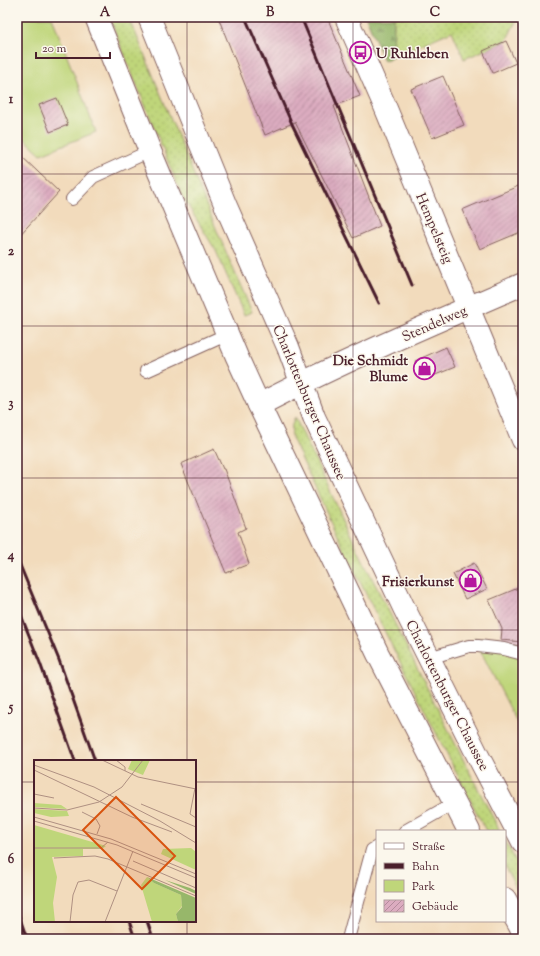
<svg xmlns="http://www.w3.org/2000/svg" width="540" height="956" font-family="'Sorts Mill Goudy',serif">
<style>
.grass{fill:url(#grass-dots);stroke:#847a52}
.forest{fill:url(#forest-firs);stroke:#706b4a}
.green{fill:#bfd67a;stroke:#847a52}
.building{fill:url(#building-hatch)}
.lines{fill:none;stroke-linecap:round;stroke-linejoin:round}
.lane-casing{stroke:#85615e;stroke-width:14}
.street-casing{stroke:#85615e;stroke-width:24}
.secondary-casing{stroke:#85615e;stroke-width:24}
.lane{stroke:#fff;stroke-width:12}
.street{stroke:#fff;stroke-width:22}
.secondary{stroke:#fff;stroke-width:22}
.rail{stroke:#4a1f2b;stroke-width:3}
.grid{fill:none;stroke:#4a1f2b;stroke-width:1;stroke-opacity:0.55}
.labels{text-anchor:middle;stroke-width:3;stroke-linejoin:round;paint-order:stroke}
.poi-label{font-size:14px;font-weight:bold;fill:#4a1f2b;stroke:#fbf7ec;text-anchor:end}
.street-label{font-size:14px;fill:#4a1f2b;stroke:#fbf7ec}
.inset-road{fill:none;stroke:#af9082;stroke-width:1}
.view{fill:#d8530f;fill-opacity:0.15;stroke:#d8530f;stroke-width:2}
.inset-edge{fill:none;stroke:#4a1f2b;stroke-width:2}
.neatline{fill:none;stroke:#4a1f2b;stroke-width:1.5}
.grid-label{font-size:13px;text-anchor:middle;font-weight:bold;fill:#4a1f2b}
</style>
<defs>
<pattern id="grass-dots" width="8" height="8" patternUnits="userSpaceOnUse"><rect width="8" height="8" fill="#bfd67a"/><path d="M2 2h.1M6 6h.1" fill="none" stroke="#a6b76a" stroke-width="1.8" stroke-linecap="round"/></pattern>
<pattern id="forest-firs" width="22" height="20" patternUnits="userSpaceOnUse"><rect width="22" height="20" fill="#97b76a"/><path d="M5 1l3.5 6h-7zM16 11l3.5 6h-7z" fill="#7d9457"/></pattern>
<pattern id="building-hatch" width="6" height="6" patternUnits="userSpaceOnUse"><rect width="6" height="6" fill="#dcacc0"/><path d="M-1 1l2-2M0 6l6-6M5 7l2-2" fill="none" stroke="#b48b9c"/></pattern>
</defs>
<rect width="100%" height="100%" fill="#fbf7ec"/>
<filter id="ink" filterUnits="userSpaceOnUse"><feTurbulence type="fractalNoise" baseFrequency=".025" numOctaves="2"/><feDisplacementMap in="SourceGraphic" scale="8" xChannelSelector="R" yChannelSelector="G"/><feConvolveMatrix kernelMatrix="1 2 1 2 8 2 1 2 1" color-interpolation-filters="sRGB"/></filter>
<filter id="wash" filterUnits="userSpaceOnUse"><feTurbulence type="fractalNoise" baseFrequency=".012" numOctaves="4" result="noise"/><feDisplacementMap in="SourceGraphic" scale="16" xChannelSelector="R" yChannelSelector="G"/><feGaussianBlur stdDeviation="0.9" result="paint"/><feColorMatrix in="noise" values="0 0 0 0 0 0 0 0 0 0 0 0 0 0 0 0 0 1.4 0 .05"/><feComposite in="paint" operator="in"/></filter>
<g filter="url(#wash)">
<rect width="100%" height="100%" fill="#f2dbbc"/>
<g class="grass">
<path d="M 109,17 L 129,17 L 220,238 L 252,312 L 244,315 L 216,251 L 182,196 Z"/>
<path d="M 394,17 L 518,17 L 506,41 L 464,59 L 452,31 L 393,57 Z"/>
<path d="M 295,417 L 357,548 L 474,781 L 500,831 L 486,831 L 404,670 L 346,554 L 292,438 C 291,431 291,423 295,417 Z"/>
<path d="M 505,840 L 523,875 L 523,901 L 505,867 Z"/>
</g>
<path class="forest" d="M 366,17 L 394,17 L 393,57 L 384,61 Z"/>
<g class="green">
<path d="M 17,17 L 52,17 L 96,132 L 41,154 L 17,132 Z"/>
<path d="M 474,638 L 523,643 L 523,734 Z"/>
</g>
<g id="blocks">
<g class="building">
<path d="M 218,17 L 327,17 L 360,96 L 334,106 L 380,226 L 353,238 L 295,122 L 265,135 Z"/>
<path d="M 506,41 L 516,63 L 493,73 L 483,51 Z"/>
<path d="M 443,76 L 464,125 L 432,138 L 411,89 Z"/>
<path d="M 57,98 L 68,125 L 50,132 L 39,105 Z"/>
<path d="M 17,152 L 59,192 L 17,238 Z"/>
<path d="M 523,184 L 523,231 L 480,249 L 462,210 Z"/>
<path d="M 446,347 L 455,367 L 423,380 L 415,361 Z"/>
<path d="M 214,449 L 223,469 L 224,469 L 246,528 L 238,532 L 249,564 L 226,573 L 181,464 Z"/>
<path d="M 474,563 L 487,589 L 465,599 L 453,574 Z"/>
<path d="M 523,586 L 523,642 L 501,640 L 502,629 L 489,600 Z"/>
</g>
</g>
</g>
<g filter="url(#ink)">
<use href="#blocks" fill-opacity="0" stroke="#85615e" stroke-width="1"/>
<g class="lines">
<defs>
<g id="lane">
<path d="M 72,199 L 93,177 L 150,151"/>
<path d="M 146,371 L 228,334"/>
<path d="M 429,658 L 469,646 L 478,646 L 504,649 L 523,654"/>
<path d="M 405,831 L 454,803"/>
<path d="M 348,939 L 372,850 L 377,847"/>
</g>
<g id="street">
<path d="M 346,17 L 384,104 L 523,440"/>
<path d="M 259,405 C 345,360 435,322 523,284"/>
</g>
<g id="secondary">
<path d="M 96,17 L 150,151 L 237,357 L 259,405 L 378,654 L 469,831"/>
<path d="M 149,17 L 225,204 L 288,347 L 314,417 L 404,608 L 477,754 L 523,842"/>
<path d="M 505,899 L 523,932"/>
</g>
</defs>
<use href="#lane" class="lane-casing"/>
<use href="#street" class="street-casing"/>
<use href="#secondary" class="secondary-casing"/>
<use href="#lane" class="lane"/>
<use href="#street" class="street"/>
<use href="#secondary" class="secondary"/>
<g class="rail">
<path d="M 245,17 L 292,124 L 379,303"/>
<path d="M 301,17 L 412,285"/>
<path d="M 17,558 L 59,660 L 95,761"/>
<path d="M 17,605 L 40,663 L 75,761"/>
<path d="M 17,910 L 27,939"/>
<path d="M 129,921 L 135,939"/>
<path d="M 147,921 L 153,939"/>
</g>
</g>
</g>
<path class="grid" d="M 187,17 L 187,761M 353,17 L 353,939M 17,174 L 523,174M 17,326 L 523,326M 17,478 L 523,478M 17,630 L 523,630M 17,782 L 35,782M 195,782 L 523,782M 187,921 L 187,939"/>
<defs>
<symbol id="bus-ring" viewBox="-11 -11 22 22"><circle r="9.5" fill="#fbf7ec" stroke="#b5179e" stroke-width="1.5"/><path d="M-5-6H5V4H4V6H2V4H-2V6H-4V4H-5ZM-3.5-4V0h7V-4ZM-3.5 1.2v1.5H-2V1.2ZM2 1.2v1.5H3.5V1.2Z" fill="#b5179e"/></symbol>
<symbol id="shop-ring" viewBox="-11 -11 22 22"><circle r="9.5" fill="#fbf7ec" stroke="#b5179e" stroke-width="1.5"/><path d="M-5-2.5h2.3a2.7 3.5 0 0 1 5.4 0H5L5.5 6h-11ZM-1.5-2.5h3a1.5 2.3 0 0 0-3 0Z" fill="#b5179e"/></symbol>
</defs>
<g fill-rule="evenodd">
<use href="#bus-ring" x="348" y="40" width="25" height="25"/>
<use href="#shop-ring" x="412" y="356" width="25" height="25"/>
<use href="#shop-ring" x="458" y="568" width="25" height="25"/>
</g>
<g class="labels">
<g class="poi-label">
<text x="376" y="58" text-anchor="start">U Ruhleben</text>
<text x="408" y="365">Die Schmidt<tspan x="408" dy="16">Blume</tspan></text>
<text x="454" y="586">Frisierkunst</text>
</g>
<g class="street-label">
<text transform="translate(435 228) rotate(67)" y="5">Hempelsteig</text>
<text transform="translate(434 323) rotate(-24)" y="5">Stendelweg</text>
<text transform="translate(310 402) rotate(67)" y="5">Charlottenburger Chaussee</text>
<text transform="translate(448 695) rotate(63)" y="5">Charlottenburger Chaussee</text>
</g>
</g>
<g transform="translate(34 760)">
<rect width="162" height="162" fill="#f2dbbc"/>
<path d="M 98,0 L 116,0 L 109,15 L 94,9 ZM 0,43 L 27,45 L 33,49 L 0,47 ZM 0,49 L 33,51 L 35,56 L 17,57 L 0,53 ZM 113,117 L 120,123 L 147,135 L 148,146 L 142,154 L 144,162 L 118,162 L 107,125 Z" fill="#bfd67a"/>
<path d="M 113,117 L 162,138 L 162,162 L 144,162 L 142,154 L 148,147 L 147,135 L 120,123 ZM 131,120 L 156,128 L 162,131 L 162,134 Z" fill="#97b76a"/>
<path d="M 0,65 L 72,86 L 68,89 L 49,89 L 49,96 L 18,97 L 23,117 L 19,143 L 21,162 L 0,162 ZM 157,88 L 162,92 L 162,110 L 127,94 L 129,89 Z" fill="#bfd67a"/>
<path class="inset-road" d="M 68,0 L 104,17 L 162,29M 82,0 L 91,7 L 91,11M 0,5 L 60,27 L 126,61 L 162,83M 0,10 L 98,57 L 138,72M 161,28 L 156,54 L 162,58M 0,34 L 20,38M 107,44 L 162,67M 0,48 L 33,50 L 65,42 L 88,27 L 109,0M 48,52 L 62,59 L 66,66 L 63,74M 0,57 L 77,79 L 162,114M 0,61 L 83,85 L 162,118M 0,88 L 67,88 L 74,82M 20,98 L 61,96 L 74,99 L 162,136M 99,101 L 162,128M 36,162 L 39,135 L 44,122 L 55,120 L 83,131M 71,162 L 99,91"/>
<path class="view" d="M 82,37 L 141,96 L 108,129 L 49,70 Z"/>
<rect width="162" height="162" class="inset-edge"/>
</g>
<rect width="540" height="956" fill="none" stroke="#fbf7ec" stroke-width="44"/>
<rect x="376" y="830" width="130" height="92" fill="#fbf7ec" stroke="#b4a19f"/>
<rect x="384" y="843" width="20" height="6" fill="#ffffff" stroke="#b4a19f"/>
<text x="412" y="850" font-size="12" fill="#4a1f2b">Straße</text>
<rect x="384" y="863" width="20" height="6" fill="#4a1f2b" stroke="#b4a19f"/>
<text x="412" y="870" font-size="12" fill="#4a1f2b">Bahn</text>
<rect x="384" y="880" width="20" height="12" fill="#bfd67a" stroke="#b4a19f"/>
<text x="412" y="890" font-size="12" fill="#4a1f2b">Park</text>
<rect x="384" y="900" width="20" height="12" fill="url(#building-hatch)" stroke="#b4a19f"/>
<text x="412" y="910" font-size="12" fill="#4a1f2b">Gebäude</text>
<path d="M36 52v6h74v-6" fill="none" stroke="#4a1f2b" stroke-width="2"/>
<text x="42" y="52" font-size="12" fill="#4a1f2b" stroke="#fbf7ec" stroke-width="3" paint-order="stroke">20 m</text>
<rect x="22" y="22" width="496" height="912" class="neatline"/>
<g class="grid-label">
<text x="105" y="16">A</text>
<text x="270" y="16">B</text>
<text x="435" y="16">C</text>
<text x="11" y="103">1</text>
<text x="11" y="255">2</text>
<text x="11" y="407">3</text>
<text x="11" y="559">4</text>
<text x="11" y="711">5</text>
<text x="11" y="863">6</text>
</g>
</svg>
